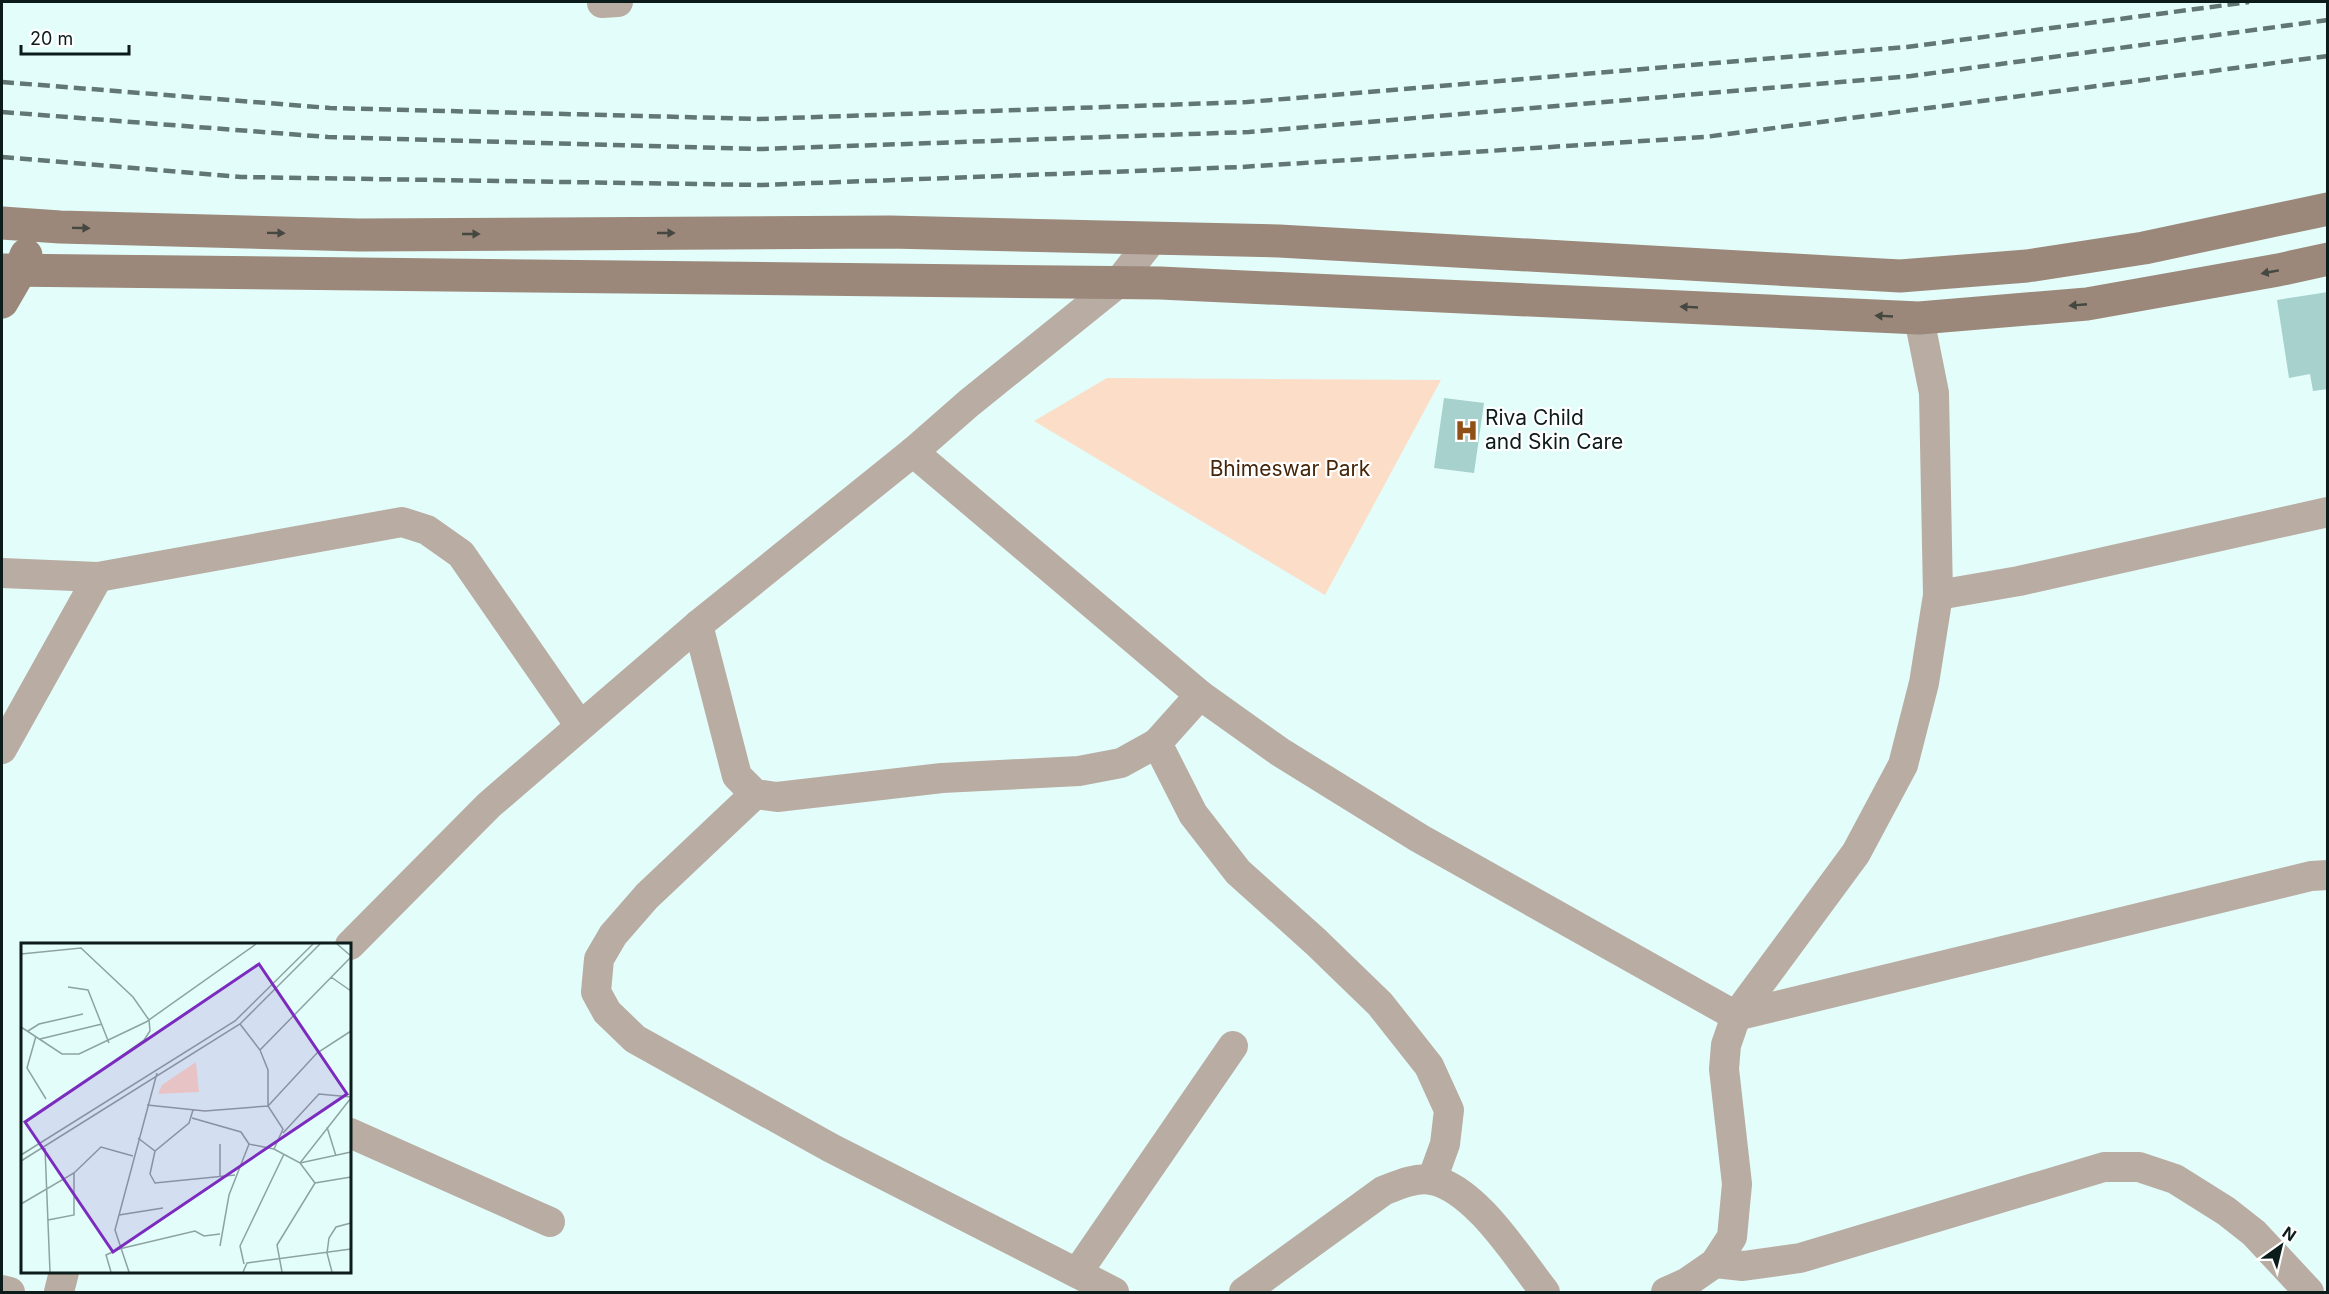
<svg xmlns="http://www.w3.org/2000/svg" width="2329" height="1294" font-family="Inter,sans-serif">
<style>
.green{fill:#fcddc7}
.building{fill:#a6d1cc}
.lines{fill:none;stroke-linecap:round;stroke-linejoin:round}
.street{stroke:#b9aca3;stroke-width:30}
.secondary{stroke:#9b887a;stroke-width:33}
.rail{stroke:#627674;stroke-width:4.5;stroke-dasharray:12 6;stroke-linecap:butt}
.oneway{fill:#454741}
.labels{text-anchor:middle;stroke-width:4.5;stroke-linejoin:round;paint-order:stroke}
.poi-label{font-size:21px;fill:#0c1c1b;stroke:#fff;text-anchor:start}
.park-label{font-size:21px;fill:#46260a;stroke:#fff}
.inset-road{fill:none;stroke:#8da3a1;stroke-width:1.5}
.view{fill:#7b2cbf;fill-opacity:0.15;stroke:#7b2cbf;stroke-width:3}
.inset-edge{fill:none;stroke:#0c1c1b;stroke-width:3}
</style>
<rect width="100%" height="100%" fill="#e3fdfa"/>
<path class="green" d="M 1107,378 L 1441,380 L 1325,595 L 1034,421 Z"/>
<g class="building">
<path d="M 2328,292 L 2328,389 L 2313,391 L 2310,374 L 2289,378 L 2277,300 Z"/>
<path d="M 1444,398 L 1484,403 L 1474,473 L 1434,468 Z"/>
</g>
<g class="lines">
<g class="street">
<path d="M 602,3 L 618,2"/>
<path d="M 913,452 L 1200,695 L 1280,752 L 1419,838 L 1736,1016 L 2311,876 L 2328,875"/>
<path d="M 2,573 L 98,577 L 402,522 L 427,530 L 461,554 L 580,726"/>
<path d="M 1938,595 L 2019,581 L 2328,512"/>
<path d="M 698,625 L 737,776 L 755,794 L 777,797 L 942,778 L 1079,771 L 1121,763 L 1157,743 L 1200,695"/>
<path d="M 1157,743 L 1193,814 L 1238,872 L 1316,942 L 1380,1004 L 1429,1066 L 1449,1110 L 1445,1144 L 1432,1180"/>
<path d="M 2,749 L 98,577"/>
<path d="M 755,794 L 647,896 L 613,935 L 599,959 L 596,992 L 607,1012 L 635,1039 L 831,1148 L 1114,1292"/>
<path d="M 350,945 L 489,805 L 698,625 L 913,452 L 969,403 L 1118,283 L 1153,238"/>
<path d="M 350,1133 L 550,1222"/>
<path d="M 1715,1263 L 1743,1266 L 1800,1258 L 2104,1167 L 2139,1167 L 2175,1179 L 2226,1211 L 2254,1233 L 2309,1292"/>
<path d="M 1077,1273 L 1233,1046"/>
<path d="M 2,1290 L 10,1292"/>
<path d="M 59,1292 L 64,1272"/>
<path d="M 1244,1292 L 1383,1191 C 1398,1185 1415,1177 1432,1180 C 1476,1189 1518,1258 1545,1292"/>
<path d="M 1666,1292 L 1686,1283 L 1715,1263 L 1732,1237 L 1737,1184 L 1724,1069 L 1726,1045 L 1736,1016 L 1856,853 L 1903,765 L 1924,683 L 1938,595 L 1934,393 L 1919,318"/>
</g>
<g class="secondary">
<path d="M 2,223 L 60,227 L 359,235 L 890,232 L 1279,241 L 1900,276 L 2027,266 L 2144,248 L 2328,209"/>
<path d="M 2,270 L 1160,283 L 1919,318 L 2087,304 L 2278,270 L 2328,259"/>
<path d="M 2,302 L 20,271 L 26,255"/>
</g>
<g class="rail">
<path d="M 2,82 L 330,108 L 760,119 L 1247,102 L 1907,47 L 2249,2"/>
<path d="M 2,112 L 328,137 L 761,149 L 1249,132 L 1911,76 L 2328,20"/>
<path d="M 2,157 L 241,177 L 761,185 L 1241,167 L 1705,137 L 2328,56"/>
</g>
</g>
<defs><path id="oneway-solid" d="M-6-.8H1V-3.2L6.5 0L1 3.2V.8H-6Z" transform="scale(1.5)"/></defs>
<g class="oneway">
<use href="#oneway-solid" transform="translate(81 228) rotate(1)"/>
<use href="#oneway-solid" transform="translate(276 233) rotate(1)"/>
<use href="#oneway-solid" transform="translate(666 233)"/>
<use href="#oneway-solid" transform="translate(471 234)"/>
<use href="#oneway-solid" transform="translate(2270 272) rotate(170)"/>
<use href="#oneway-solid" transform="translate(2078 305) rotate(175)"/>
<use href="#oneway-solid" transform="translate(1689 307) rotate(-177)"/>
<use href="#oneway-solid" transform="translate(1884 316) rotate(-177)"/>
</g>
<defs>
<symbol id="hospital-bare" viewBox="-9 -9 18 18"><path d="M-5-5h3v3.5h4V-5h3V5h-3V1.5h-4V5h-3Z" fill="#905117" stroke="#fff" stroke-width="2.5" paint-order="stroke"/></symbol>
</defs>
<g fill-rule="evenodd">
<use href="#hospital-bare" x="1450" y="414" width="33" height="33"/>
</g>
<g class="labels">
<g class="poi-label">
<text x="1485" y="425">Riva Child<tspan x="1485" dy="24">and Skin Care</tspan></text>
</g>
<g class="park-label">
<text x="1290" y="476">Bhimeswar Park</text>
</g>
</g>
<g transform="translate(21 943)">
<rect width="330" height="330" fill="#e3fdfa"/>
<path d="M 175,119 L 178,149 L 137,151 L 141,142 Z" fill="#fcddc7"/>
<path class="inset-road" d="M 316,1 L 330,13M 0,11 L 60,5 L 112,54 L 128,77 L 129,88 L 123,97 L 65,138M 310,34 L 330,48M 47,44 L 67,47 L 88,100M 219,81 L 239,107 L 247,127 L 247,163 L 262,186 L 253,206M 0,84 L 41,111 L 58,111 L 125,79 L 235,1M 7,88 L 18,81 L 62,71M 15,93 L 6,125 L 25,156M 19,96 L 81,81M 239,107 L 330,14M 126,162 L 184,168 L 247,163 L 296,110 L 330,88M 171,175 L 220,189 L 228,201M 306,184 L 315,213M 262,190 L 298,151 L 330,154M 117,195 L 134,208 L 168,180 L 172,167M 24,205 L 29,329M 134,208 L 129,231 L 134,240 L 214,232M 0,212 L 214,78 L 292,1M 0,218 L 219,81 L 299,1M 199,234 L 199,201M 294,240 L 279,220 L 330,155M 0,261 L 53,230 L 80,204 L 112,213M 98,272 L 142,265M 27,277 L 53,272 L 53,230M 199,303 L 208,252 L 228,201 L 253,206 L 279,220 L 330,209M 223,321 L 219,303 L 263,211M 90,329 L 85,312 L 98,306 L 174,288 L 183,293 L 199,291M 108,329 L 94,287 L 136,130M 222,329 L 226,320 L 330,306M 261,329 L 256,302 L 294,240 L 330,234M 311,329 L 306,310 L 308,295 L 315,284 L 330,280"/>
<path class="view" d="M 238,21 L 326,151 L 92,309 L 4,179 Z"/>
<rect width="330" height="330" class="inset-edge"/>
</g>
<rect width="2329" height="1294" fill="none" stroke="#0c1c1b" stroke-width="6"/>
<g transform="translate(2281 1246) rotate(34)" stroke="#ffffff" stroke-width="4.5" paint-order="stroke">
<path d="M0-4.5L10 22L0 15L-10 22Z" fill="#0c1c1b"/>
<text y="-9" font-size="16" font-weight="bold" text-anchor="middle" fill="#0c1c1b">N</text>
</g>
<path d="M21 45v9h108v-9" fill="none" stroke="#0c1c1b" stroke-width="3"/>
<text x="30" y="45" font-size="18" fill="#0c1c1b" stroke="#ffffff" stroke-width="4.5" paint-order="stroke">20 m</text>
</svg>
